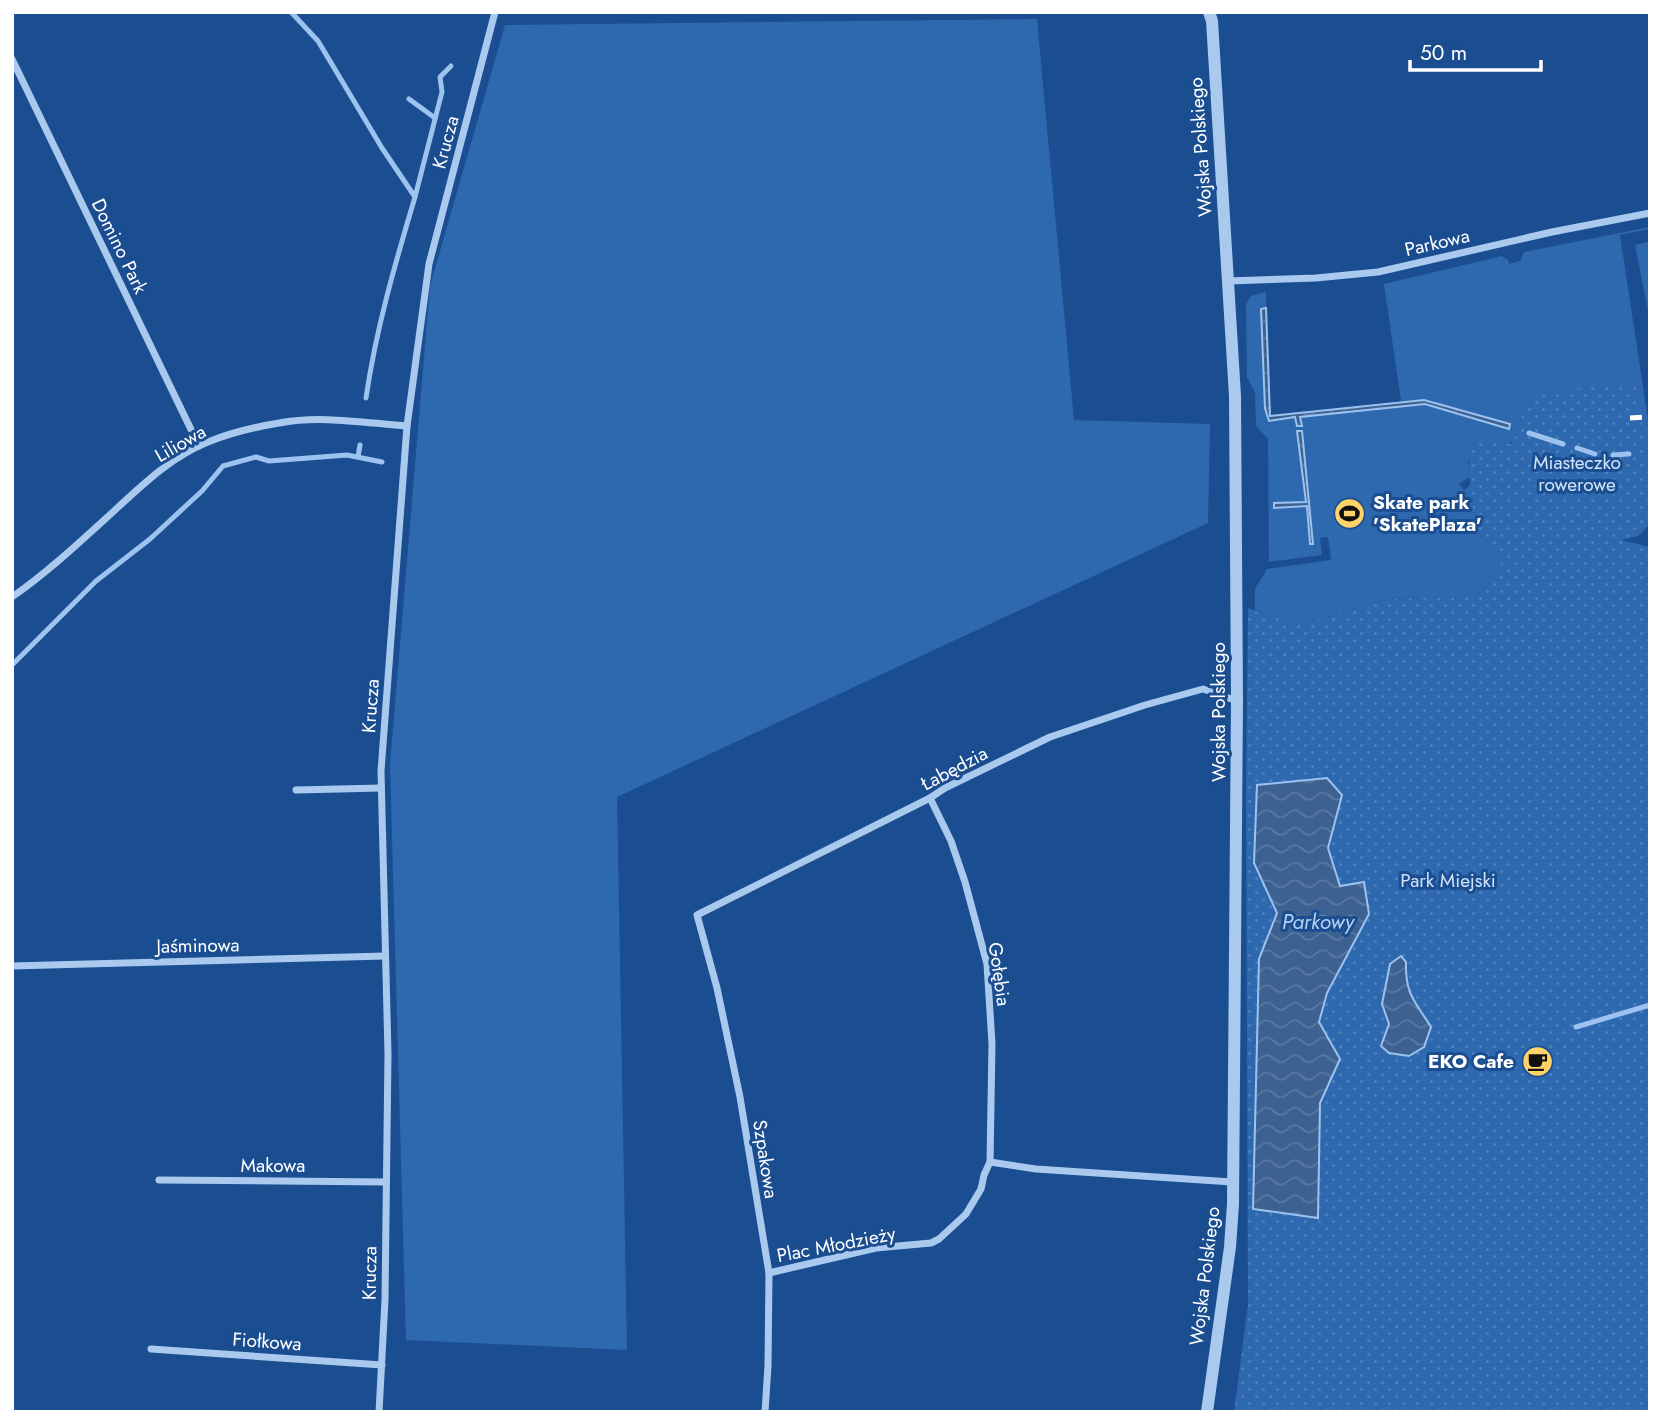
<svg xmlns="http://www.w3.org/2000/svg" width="1662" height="1424" font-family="Jost,sans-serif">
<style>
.green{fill:#2e68ae}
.park{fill:url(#park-dots)}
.water{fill:url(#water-waves);stroke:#9cc3f0;stroke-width:2}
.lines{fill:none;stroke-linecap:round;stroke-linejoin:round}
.stream{stroke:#9cc3f0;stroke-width:5}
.minor{stroke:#aac9ee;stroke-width:7}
.tertiary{stroke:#aac9ee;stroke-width:12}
.rail{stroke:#fff;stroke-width:5;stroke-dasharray:12 5;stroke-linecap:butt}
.labels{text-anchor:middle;stroke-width:6;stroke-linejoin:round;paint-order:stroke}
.street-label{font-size:19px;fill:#fff;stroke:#1b4e90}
.park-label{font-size:19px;fill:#d0e3fa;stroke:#1b4e90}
.poi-label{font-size:19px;font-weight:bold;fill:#fff;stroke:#1b4e90;text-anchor:start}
.water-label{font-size:21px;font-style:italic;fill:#b6d3f5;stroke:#1b4e90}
</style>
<defs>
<pattern id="park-dots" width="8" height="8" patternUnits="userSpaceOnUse" patternTransform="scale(1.75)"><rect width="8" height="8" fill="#2e68ae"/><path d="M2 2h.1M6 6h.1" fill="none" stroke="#4d7fba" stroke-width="1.8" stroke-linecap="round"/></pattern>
<pattern id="water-waves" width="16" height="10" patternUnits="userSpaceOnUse" patternTransform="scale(1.75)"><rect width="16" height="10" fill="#3d6191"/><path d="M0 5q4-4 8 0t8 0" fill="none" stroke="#5a79a2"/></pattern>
</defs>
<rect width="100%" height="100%" fill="#1b4e90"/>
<g class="green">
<path d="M 1037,19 L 1074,420 L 1210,424 L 1208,523 L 617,797 L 627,1350 L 406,1340 L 390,765 L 430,286 L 505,25 Z"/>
<path d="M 1650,227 L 1650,229 L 1620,235 L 1650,433 L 1650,494 L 1527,400 L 1514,441 L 1468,461 L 1470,477 L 1459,484 L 1464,490 L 1471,484 L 1475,528 L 1510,553 L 1476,597 L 1386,599 L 1309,623 L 1280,626 L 1268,615 L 1255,610 L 1255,589 L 1267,569 L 1331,560 L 1328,537 L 1320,538 L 1322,555 L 1269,562 L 1268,439 L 1256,426 L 1255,393 L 1247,377 L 1246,304 L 1251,296 L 1266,292 L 1266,308 L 1261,309 L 1267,419 L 1295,417 L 1297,426 L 1302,425 L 1300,417 L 1425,404 L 1508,429 L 1509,424 L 1424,400 L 1401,401 L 1384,284 L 1502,256 L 1508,260 L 1509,264 L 1520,261 L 1524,252 Z"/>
<path d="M 1648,242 L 1650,251 L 1650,321 L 1635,245 Z"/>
</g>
<path class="park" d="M 1632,382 L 1638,391 L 1650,492 L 1649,525 L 1638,536 L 1621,540 L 1650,547 L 1650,1412 L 1234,1412 L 1248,1305 L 1246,790 L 1248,608 L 1268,615 L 1279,615 L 1280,626 L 1309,623 L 1386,599 L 1476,597 L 1509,553 C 1498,553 1488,550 1481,541 C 1473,530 1474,512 1472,499 C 1468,465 1461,430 1510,444 L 1514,441 L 1527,399 L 1535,394 Z"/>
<g class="water">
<path d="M 1266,308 L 1270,416 L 1424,400 L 1510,424 L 1509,429 L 1425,404 L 1300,417 L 1302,426 L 1297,426 L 1295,417 L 1269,421 L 1265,408 L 1261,309 Z"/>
<path d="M 1297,431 L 1302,431 L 1313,544 L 1310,544 L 1307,506 L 1274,508 L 1274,503 L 1306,502 Z"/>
<path d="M 1327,778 L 1342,795 L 1328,848 L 1340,886 L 1364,882 L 1369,914 L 1327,993 L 1319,1022 L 1340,1059 L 1320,1103 L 1318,1218 L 1253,1209 L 1259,959 L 1277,913 L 1254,863 L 1257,785 Z"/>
<path d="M 1401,956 L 1406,962 C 1405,995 1415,1001 1431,1027 L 1424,1047 L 1409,1056 L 1389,1053 L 1381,1046 L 1389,1024 L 1382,1004 L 1390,964 Z"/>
</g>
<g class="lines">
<g class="stream">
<path d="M 291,12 L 318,41 L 382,148 L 415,197 C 395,264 376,329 366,398"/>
<path d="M 409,99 L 435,118"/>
<path d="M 415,197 L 442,92 L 440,77 L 451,66"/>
<path d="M 1529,433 L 1563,444"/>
<path d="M 1577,448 L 1595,454"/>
<path d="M 1613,455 L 1629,454"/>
<path d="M 358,457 L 360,445"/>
<path d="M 12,665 L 96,581 L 150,539 L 202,491 L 223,466 L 256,457 L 269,461 L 347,455 L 382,462"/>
<path d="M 1576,1027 L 1650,1005"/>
</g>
<g class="minor">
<path d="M 12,59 L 199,446"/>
<path d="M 1228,281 L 1316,278 L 1378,272 L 1552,232 L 1650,213"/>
<path d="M 12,597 C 48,572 81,541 114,511 C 141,486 172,456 208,442 C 230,433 255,427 279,423 C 321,415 365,423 407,426"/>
<path d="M 296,790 L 381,788"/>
<path d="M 12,966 L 385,956"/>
<path d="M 990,1162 L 1036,1169 L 1232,1182"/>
<path d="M 159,1180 L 386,1182"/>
<path d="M 769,1273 L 876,1248 L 931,1243 L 939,1239 L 966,1214 L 981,1189 L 984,1175 L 990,1162 L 992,1044 L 987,964 L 965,882 L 951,841 L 930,798"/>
<path d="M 151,1349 L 382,1365"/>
<path d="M 379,1412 L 385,1300 L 388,1054 L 381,771 L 407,426 L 429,264 L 495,12"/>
<path d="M 765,1412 L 768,1366 L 769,1273 L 740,1097 L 717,988 L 697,915 L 930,798 L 945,788 L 1050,737 L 1145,705 L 1203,689 L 1237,701"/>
</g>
<path class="tertiary" d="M 1207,1412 L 1230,1247 L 1233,1204 L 1237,701 L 1235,396 L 1212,21 L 1209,12"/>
<path class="rail" d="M 1630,418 L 1644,417"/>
</g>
<defs>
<symbol id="stadium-disc" viewBox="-11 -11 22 22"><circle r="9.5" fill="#ffd367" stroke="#1b4e90"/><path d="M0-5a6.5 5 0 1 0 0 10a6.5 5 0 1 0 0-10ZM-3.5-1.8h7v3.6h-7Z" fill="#111"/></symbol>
<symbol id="cafe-disc" viewBox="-11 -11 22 22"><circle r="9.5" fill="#ffd367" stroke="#1b4e90"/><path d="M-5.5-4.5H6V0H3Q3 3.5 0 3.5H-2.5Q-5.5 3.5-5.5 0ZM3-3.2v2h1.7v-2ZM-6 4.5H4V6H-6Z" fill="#111"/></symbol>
</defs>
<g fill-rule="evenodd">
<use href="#stadium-disc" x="1332" y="496" width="35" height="35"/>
<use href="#cafe-disc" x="1520" y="1044" width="35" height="35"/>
</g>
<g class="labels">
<g class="street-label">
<text transform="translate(445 142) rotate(-75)" y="7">Krucza</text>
<text transform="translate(1200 147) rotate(-94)" y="7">Wojska Polskiego</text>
<text transform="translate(1437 242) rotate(-13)" y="7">Parkowa</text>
<text transform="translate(120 246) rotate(64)" y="7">Domino Park</text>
<text transform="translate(180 443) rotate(-30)" y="7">Liliowa</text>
<text transform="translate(370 706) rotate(-86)" y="7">Krucza</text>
<text transform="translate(1218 712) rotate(-90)" y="7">Wojska Polskiego</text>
<text transform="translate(954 768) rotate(-28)" y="7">Łabędzia</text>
<text transform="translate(198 945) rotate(-1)" y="7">Jaśminowa</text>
<text transform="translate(1000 974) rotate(82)" y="7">Gołębia</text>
<text transform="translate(766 1159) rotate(81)" y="7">Szpakowa</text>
<text x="273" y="1172">Makowa</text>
<text transform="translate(836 1244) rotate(-11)" y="7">Plac Młodzieży</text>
<text transform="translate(369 1273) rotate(-89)" y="7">Krucza</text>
<text transform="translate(1204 1276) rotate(-83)" y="7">Wojska Polskiego</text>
<text transform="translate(267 1341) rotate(4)" y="7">Fiołkowa</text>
</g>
<g class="park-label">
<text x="1577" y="469">Miasteczko<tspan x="1577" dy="22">rowerowe</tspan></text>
<text x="1448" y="887">Park Miejski</text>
</g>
<g class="poi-label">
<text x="1373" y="509">Skate park<tspan x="1373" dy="22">'SkatePlaza'</tspan></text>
<text x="1514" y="1068" text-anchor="end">EKO Cafe</text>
</g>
<g class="water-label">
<text x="1318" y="929">Parkowy</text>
</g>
</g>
<rect width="1662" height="1424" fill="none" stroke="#ffffff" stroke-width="28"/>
<path d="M1410 60v10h131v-10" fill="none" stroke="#ffffff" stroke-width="3.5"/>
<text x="1420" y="60" font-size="21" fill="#ffffff" stroke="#1b4e90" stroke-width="5" paint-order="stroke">50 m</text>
</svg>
